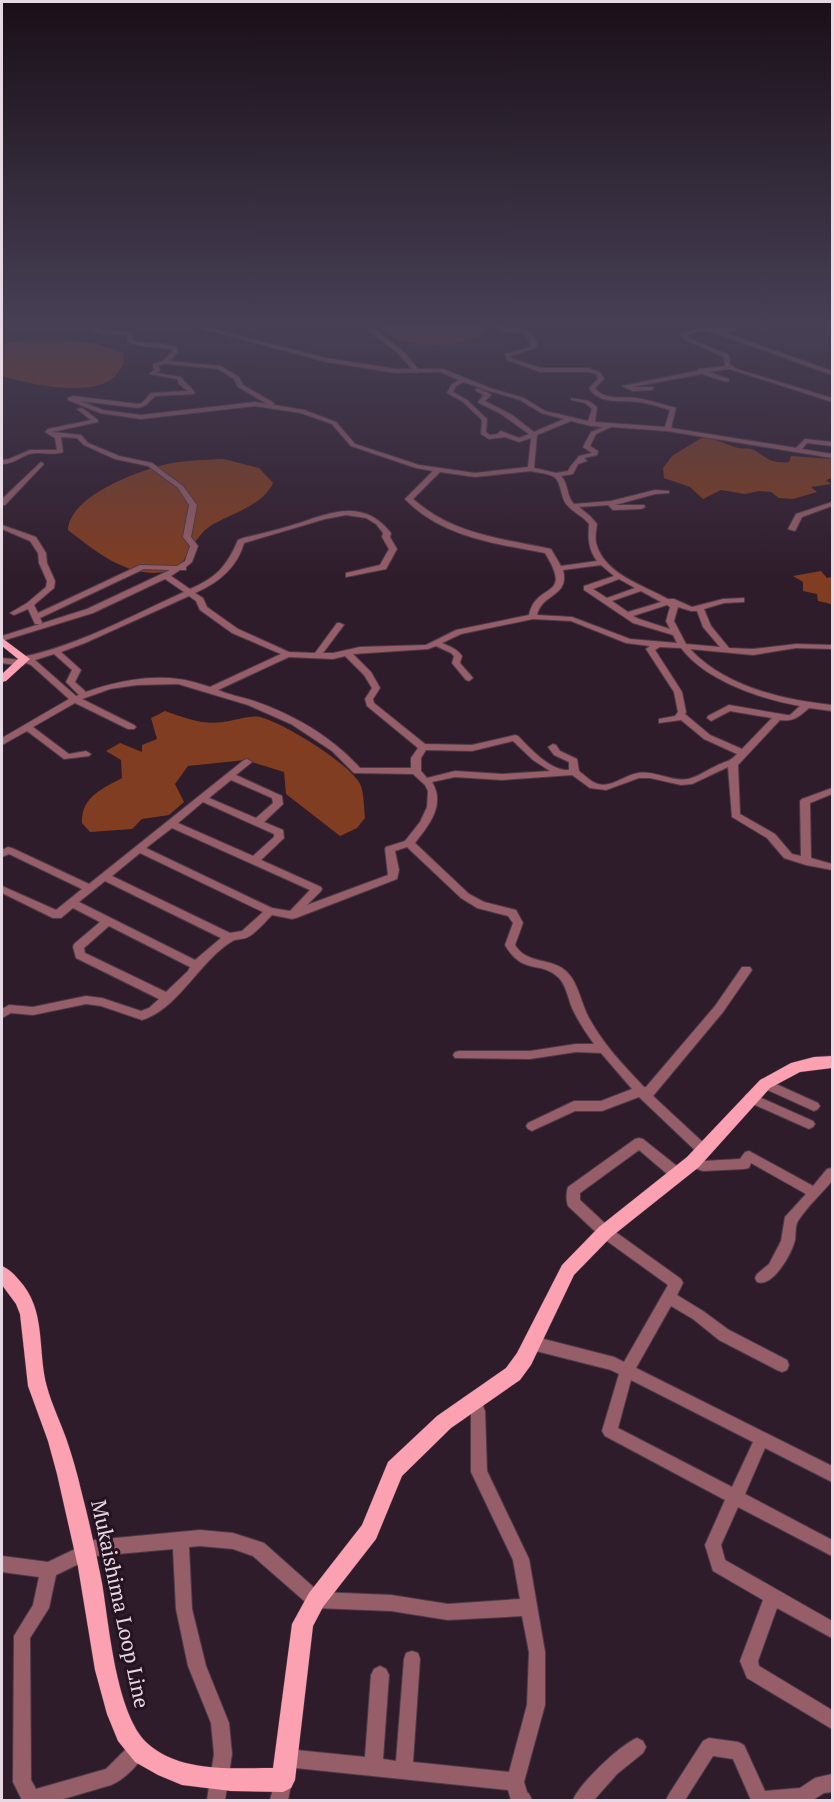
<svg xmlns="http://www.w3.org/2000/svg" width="834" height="1802" font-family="'PT Serif',serif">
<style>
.forest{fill:#813d21}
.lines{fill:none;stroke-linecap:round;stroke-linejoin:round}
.minor-casing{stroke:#4c3a48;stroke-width:2}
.major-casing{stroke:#4c3a48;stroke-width:1}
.minor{fill:#965e68;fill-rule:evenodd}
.major{fill:#fca1b1;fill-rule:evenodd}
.labels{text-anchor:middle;stroke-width:6;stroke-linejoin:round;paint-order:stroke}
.near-street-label{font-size:21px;fill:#e7d9e3;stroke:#251321}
</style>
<rect width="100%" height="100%" fill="#2f1c2b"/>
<g class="forest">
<path d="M 379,326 L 486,326 L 479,337 C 451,347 401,351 379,326 Z"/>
<path d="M 36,339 C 66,340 95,340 123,353 L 124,364 C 120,369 117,375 112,379 C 86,397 30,384 2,376 L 2,344 Z"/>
<path d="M 703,437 C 715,439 723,443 735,447 C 741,450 749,447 754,450 C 767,458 772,464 789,462 L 791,456 L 832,459 L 832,478 L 826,480 L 831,484 L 811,487 L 817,492 L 793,499 L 779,498 L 771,492 L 759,491 L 745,494 L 721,490 L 703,499 L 690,487 L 664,478 L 663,468 L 672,456 Z"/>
<path d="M 224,459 L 259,468 L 273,483 C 262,507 230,513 209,527 C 196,536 188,556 178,568 C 136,585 99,554 68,530 C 69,497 135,472 163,465 C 183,460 204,460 224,459 Z"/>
<path d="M 821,571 L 827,578 L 832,577 L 832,608 L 831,604 L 818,601 L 817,594 L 803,591 L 803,582 L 793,576 Z"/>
<path d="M 165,711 C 185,718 202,725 223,722 C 234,721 249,715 260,717 C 282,722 353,765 361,786 C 364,795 364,808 365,818 L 357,828 L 340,836 L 286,794 L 284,772 L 245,760 L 188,766 L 175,784 L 184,802 L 169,815 L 142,819 L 132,829 L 90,832 L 82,823 C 81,797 102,789 122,778 L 121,760 L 106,751 L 120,743 L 142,752 L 142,745 L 157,739 L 151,718 Z"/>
</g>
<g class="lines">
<defs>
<g id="minor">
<path d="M 95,326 L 101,326 L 100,330 L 132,332 L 134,341 L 137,342 L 164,344 L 177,347 L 178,352 L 170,361 L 221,366 L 239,377 L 243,385 L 274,403 L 274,405 L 304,410 L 336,422 L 355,444 L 419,465 L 475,473 L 528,467 L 531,438 L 519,442 L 505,437 L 489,439 L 481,434 L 482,420 L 463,402 L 447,393 L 452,384 L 459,380 L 440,372 L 396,373 L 326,362 L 192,326 L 202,326 L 326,358 L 396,369 L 412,369 L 399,354 L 371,333 L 365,326 L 371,326 L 403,351 L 418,369 L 443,369 L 490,388 L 524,398 L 545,411 L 588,421 L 592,409 L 585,403 L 571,400 L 571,398 L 589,401 L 597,407 L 595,422 L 665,427 L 670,410 C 660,407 649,403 638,402 C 621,400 599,405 589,388 L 598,379 L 596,374 L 588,372 L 540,372 L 507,360 L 505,354 L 530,347 L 531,342 L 524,333 L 503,332 L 492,326 L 526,329 L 537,342 L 536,348 L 510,356 L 511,358 L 541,368 L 588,368 L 600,372 L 604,379 L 595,388 C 605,401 623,396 637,398 C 650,400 664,405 676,408 L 671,428 L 796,448 L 805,439 L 832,442 L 832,446 L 807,443 L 802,449 L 832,454 L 832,458 L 667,431 L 611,427 L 596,434 L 590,446 L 598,451 L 597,455 L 584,458 L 587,461 L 578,464 L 573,474 L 561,476 C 569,484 566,496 574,504 L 611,501 L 655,490 L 669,491 L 669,493 L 655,494 L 615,505 L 644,505 L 645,507 L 641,509 L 613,510 L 608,505 L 579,507 L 590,516 L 597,524 C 596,530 595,537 596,543 C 604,574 643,585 668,599 L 674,599 L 692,607 L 723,599 L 744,598 L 744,602 L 724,603 L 704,609 L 711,626 L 729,648 L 753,649 L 796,644 L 832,645 L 832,649 L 796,648 L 753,655 L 690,649 C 725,687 784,700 832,705 L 832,711 L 809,708 C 800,716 794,722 780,720 L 738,765 L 740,814 L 775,834 L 792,854 L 801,856 L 800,801 L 802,799 L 832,788 L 832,794 L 810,803 L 811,858 L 832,864 L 832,870 L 806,865 L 784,858 L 767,838 L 732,817 L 728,767 L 692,784 L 681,785 L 650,778 L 639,778 L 606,790 L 590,788 L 572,775 L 502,780 L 455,777 L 432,782 C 446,805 429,825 415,843 L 469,894 L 484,902 L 516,910 L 523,923 L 515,945 C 527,965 552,957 567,972 C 579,984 581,1004 589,1018 C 603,1044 624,1066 644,1087 L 646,1087 L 715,1006 L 742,967 L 750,967 L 752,970 L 750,973 L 723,1012 L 653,1096 L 708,1147 L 710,1151 L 708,1155 L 704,1156 L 700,1155 L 639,1097 L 602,1111 L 575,1111 L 536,1129 L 532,1131 L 528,1129 L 526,1126 L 528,1123 L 574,1101 L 601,1101 L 632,1089 L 601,1053 L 576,1052 L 530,1059 L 455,1058 L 453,1055 L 455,1052 L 459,1051 L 530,1051 L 576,1044 L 594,1044 C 586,1033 578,1021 572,1008 C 568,998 566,985 559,978 C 541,960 523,976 505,945 L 513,923 L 508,916 L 477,908 L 461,898 L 407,847 L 395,851 L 399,870 L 397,879 L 296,918 L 292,919 L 272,915 C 265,922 257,932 248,937 C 243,940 236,938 231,942 C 199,962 178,1009 142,1020 L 101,1006 L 86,1004 L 33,1015 L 11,1013 L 2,1018 L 2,1009 L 9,1005 L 33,1007 L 86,996 L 102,998 L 141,1011 L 149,1008 L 159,999 L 76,958 L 73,947 L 74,944 L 100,922 L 73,908 L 61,918 L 53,918 L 2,893 L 2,886 L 56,910 L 82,889 L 9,854 L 2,857 L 2,850 L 8,847 L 12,848 L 89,884 L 244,760 L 247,759 L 252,762 L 236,775 L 282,796 L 283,804 L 281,806 L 264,822 L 283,830 L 284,838 L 261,860 L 321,887 L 322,889 L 321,891 L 307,905 L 388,875 L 385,849 L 386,847 L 405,841 L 420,822 L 427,807 L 428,791 L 425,785 L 413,774 L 354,773 L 332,751 L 291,724 L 248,705 L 178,684 L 137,685 L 110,689 L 82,699 L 134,725 L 136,727 L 134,729 L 128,729 L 75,703 L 33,727 L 69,754 L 86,751 L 91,754 L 89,756 L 64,759 L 27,731 L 2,745 L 2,738 L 69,699 L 31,665 L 26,663 L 22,666 L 2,663 L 2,658 L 22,660 L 22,657 C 77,646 133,615 184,592 L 165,579 L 93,613 L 2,641 L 2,636 L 87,609 L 170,570 L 144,569 L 40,618 L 42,622 L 41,624 L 35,624 L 28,609 L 14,615 L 10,613 L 27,603 L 46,587 L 47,581 L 39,563 L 38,553 L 30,541 L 2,529 L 2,525 L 36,537 L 46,553 L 47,563 L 55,581 L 54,588 L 34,605 L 38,613 L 140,565 L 177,566 L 185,561 L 190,546 L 183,537 L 189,505 L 178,488 L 148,466 L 115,459 L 84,445 L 77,438 L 61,437 L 63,452 C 52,456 40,451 29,454 C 19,458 13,464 2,464 L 2,460 L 9,459 L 30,450 L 57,450 L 55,438 L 45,432 L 48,429 L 91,420 L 77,409 L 82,408 L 98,420 L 98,422 L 52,432 L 81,435 L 88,443 L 119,456 L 152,463 L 183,486 L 197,505 L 191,537 L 198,546 L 192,562 L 186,567 L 186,570 L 180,570 L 171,576 L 190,589 C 216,578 227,566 238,540 L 243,538 C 260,534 277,530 293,525 C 330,513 363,497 391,533 L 390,537 L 397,549 L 386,569 L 346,577 L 346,573 L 380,565 L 389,549 L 382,537 L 383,533 L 376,524 L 366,518 L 346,515 L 325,519 L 244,543 C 237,568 218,583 195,593 L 203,598 L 207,607 L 238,629 L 289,652 L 315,653 L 337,623 L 340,623 L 344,625 L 323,653 L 333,653 L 360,647 L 426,645 L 456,630 L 529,615 C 536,581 574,600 545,553 C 497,544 441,537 405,499 L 433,471 L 416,468 L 351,446 L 332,424 L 301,413 L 255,406 L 141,419 L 100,413 L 68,400 L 68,398 L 73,396 L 138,404 L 142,403 L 151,393 L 188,391 L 179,384 L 177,379 L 149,374 L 154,370 L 153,364 L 163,361 L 172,352 L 172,349 L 141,346 L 128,342 L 127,335 L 95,333 ZM 165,364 L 218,369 L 234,379 L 238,387 L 267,404 L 255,402 L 141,415 L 103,410 L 80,401 L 138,408 L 146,405 L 155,396 L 194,394 L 195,393 C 191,386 185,383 181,377 L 157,373 L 160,370 L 158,366 ZM 464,382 L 486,390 L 520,400 L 541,413 L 564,419 L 534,432 L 512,415 L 485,401 L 491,395 L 490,394 L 480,389 L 476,389 L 476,391 L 484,395 L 478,402 L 479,403 L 501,414 L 529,434 L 519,438 L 501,431 L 499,432 L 498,434 L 490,435 L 486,432 L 487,419 L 467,400 L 453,392 L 456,386 ZM 571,421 L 591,426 L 603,427 L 591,432 L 583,447 L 592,453 L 579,456 C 575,462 571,464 568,471 L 556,473 L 534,468 L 537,435 ZM 531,471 C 538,473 548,473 554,477 C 562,482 560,499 568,506 C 574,513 583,516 589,524 C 588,538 588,549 597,561 L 561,566 L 551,549 C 500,538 454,535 413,499 L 440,472 L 475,477 ZM 601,565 L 614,576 L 584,586 L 584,590 L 633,623 L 673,635 L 677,643 L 630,639 L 572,617 L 537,615 C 542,593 570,597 563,570 ZM 619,579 L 635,588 L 607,598 L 593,589 ZM 641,591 L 661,602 L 628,612 L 612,601 ZM 189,596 L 196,601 L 200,610 L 232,633 L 281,654 L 210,687 C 200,684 189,680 178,679 C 149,675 113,682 86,692 L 75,682 L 81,670 L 61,652 L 85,643 ZM 667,605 L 670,607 L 666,621 L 670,629 L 639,619 L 633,616 ZM 678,607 L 691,611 L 697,611 L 703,627 L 720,647 L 686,644 L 674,621 ZM 533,619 L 571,621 L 626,643 L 650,646 L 646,649 L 674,692 L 678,712 L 675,716 L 659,719 L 659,723 L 681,720 L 704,739 L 737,754 C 729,763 724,761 714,767 C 705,771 698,777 688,779 C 671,782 655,770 638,773 C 625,775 611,788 598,784 C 590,782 585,775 579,771 L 577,759 L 560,751 L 556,745 L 553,744 L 548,747 L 554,755 L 569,762 L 569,770 C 550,771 531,749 518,736 L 515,735 L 472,745 L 425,744 L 374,703 L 373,699 L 380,688 L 371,672 L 353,654 L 428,649 L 436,646 L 451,653 L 454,656 L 452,663 L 466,680 L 469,681 L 473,678 L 460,663 L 462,656 C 457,649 451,647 442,643 L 461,634 ZM 660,647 L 681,648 C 706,681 761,699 800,706 L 790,715 L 787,715 L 729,705 L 708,716 L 707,718 L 711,721 L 730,711 L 772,718 L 742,749 L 710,735 L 685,714 L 686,712 L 682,692 L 655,650 ZM 54,654 L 72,670 L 66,682 L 79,695 L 76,696 L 35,660 ZM 345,656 L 364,675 L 372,688 L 365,699 L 367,706 L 418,748 L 411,758 L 411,768 L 360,768 C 331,736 294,715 254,701 C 242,697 229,695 218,690 L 289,657 L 333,659 ZM 513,741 L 533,760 L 550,771 L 502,774 L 455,771 L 427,778 L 421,771 L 421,758 L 426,750 L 472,751 ZM 231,780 L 272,798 L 273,803 L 256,818 L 209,798 ZM 203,802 L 274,834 L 274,837 L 253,856 L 178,823 ZM 172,828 L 310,890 L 290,911 L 272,908 L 146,848 ZM 140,853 L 263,912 L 242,931 L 230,933 L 112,876 ZM 105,881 L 221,938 L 195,960 L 79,902 ZM 109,926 L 190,967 L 188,971 L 166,992 L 85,953 L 84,948 Z"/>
<path d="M 733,326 L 740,326 L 733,332 L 726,333 L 832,371 L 832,375 L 715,333 L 702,331 L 687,335 L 689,338 L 729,355 L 730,364 L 737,369 L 832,398 L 832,402 L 729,369 L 709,372 L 729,379 L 729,381 L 727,382 L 702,374 L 632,387 L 653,387 L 653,389 L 651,390 L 633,391 L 622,386 L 696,371 L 699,369 L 725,366 L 724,357 L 685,340 L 681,334 L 702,327 L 730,329 Z"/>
<path d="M 41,462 L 44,464 L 43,465 L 5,505 L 2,505 L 2,499 Z"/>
<path d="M 832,502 L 832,506 L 802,517 L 795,531 L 788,529 L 796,514 Z"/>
<path d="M 765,1079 L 818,1103 L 820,1106 L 818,1109 L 814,1111 L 761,1087 L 759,1084 L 761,1081 Z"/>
<path d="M 750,1093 L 813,1121 L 815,1124 L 813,1127 L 809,1129 L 746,1101 L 744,1098 L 746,1095 Z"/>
<path d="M 639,1138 L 643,1139 L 683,1171 L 684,1175 L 683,1179 L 678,1180 L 673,1179 L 639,1150 L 580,1193 L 580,1200 L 610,1228 L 681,1279 L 683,1283 L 677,1295 L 703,1311 L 729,1330 L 787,1360 L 789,1365 L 787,1370 L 782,1372 L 777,1370 L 719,1340 L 693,1319 L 671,1306 L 636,1368 L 832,1466 L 832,1482 L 765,1448 L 745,1494 L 832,1540 L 832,1556 L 738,1507 L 721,1545 L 725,1560 L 832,1621 L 832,1638 L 777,1608 L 758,1661 L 759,1666 L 832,1710 L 832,1729 L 747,1678 L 740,1661 L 763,1600 L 713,1571 L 705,1545 L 725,1500 L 605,1436 L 602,1431 L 619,1374 L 611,1370 L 532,1350 L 527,1348 L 525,1343 L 527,1338 L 532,1336 L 614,1357 L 624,1362 L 668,1285 L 600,1236 L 568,1206 C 566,1200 566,1193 568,1187 L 635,1139 ZM 631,1380 L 753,1442 L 732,1487 L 618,1428 Z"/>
<path d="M 749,1151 L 813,1186 L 827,1169 L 832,1168 L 832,1181 C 821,1194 807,1207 798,1221 C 795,1226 796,1233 795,1240 C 792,1253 773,1288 757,1282 L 755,1278 L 757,1274 L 769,1264 L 781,1241 L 785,1217 L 806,1194 L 751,1163 L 749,1168 L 744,1169 L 703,1171 L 688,1166 L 687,1162 L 688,1158 L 693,1157 L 704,1161 L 740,1159 L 745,1152 Z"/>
<path d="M 474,1394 L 479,1396 L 485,1411 L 487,1471 L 529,1559 L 545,1652 L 545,1705 L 524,1782 L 527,1792 L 529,1794 L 532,1800 L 511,1800 L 508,1790 L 286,1767 L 280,1764 L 277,1758 L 280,1752 L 286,1749 L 365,1757 L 371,1675 L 374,1669 L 380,1666 L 386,1669 L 389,1675 L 383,1759 L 396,1761 L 404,1659 L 406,1653 L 412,1651 L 418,1653 L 420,1659 L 413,1762 L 509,1772 L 527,1705 L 529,1652 L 522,1616 L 448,1620 L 391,1611 L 316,1608 L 310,1606 L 253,1556 L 233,1549 L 200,1546 L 189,1547 L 192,1609 L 206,1666 L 229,1723 L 232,1754 L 225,1800 L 207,1800 L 214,1754 L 211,1723 L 188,1666 L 176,1609 L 173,1549 L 95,1556 L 56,1575 L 49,1608 L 30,1638 L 31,1780 L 36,1789 L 106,1769 L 131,1744 L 137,1741 L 143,1744 L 146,1750 C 141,1763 124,1780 111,1785 L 60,1800 L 22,1800 L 13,1782 L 14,1636 L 33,1605 L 39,1577 L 2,1572 L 2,1556 L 48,1562 L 94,1540 L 200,1530 L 233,1533 L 264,1543 L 319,1592 L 391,1595 L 448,1604 L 520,1599 L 513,1560 L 471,1472 L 471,1411 L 467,1401 L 469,1396 Z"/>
<path d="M 637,1738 L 643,1741 L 646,1747 L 643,1753 L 617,1774 L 594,1800 L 573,1800 C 579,1784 620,1745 637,1738 Z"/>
<path d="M 709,1738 L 738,1742 L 744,1745 L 765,1791 L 800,1788 L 815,1778 L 832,1774 L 832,1792 L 824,1793 L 813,1800 L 751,1800 L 733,1759 L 713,1756 L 685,1800 L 666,1800 L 669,1794 L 703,1741 Z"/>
<path d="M 283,1771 L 289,1774 L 292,1780 L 288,1800 L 270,1800 L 277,1774 Z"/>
</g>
<g id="major">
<path d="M 2,638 L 30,659 L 6,681 L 2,682 L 2,674 L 18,659 L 2,646 Z"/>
<path d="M 832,1056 L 832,1068 L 800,1072 L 770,1088 L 699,1167 L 611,1237 L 574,1275 L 531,1365 L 520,1380 L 451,1428 L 402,1476 L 376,1539 L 323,1607 L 313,1626 L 295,1780 L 291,1788 L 283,1792 L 231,1791 L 182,1785 L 158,1775 L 135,1762 L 118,1741 L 107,1714 L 95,1670 L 78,1567 L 57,1474 L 48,1441 L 28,1386 L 20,1314 L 16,1304 L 2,1285 L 2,1266 C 9,1269 14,1274 19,1280 C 47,1310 37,1351 47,1387 C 52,1405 60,1421 66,1438 C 72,1455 77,1473 81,1490 C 89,1521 96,1552 102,1583 C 109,1624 116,1714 147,1743 C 180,1773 232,1768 273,1768 L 292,1624 L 309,1593 L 362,1525 L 388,1462 L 437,1416 L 506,1368 L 517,1353 L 562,1265 L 599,1227 L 687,1157 L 760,1080 L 791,1063 L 814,1057 Z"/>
</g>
</defs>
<use href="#minor" class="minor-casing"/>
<use href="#major" class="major-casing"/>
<use href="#minor" class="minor"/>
<use href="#major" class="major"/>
</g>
<linearGradient id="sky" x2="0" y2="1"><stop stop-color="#1a0f18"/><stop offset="0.56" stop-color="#474055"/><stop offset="1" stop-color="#474055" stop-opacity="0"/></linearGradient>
<rect width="834" height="578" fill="url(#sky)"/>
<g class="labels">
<g class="near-street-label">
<text transform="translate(120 1604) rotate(78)" y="7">Mukaishima Loop Line</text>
</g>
</g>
<rect width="834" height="1802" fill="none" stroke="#e7d9e3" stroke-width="6"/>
</svg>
